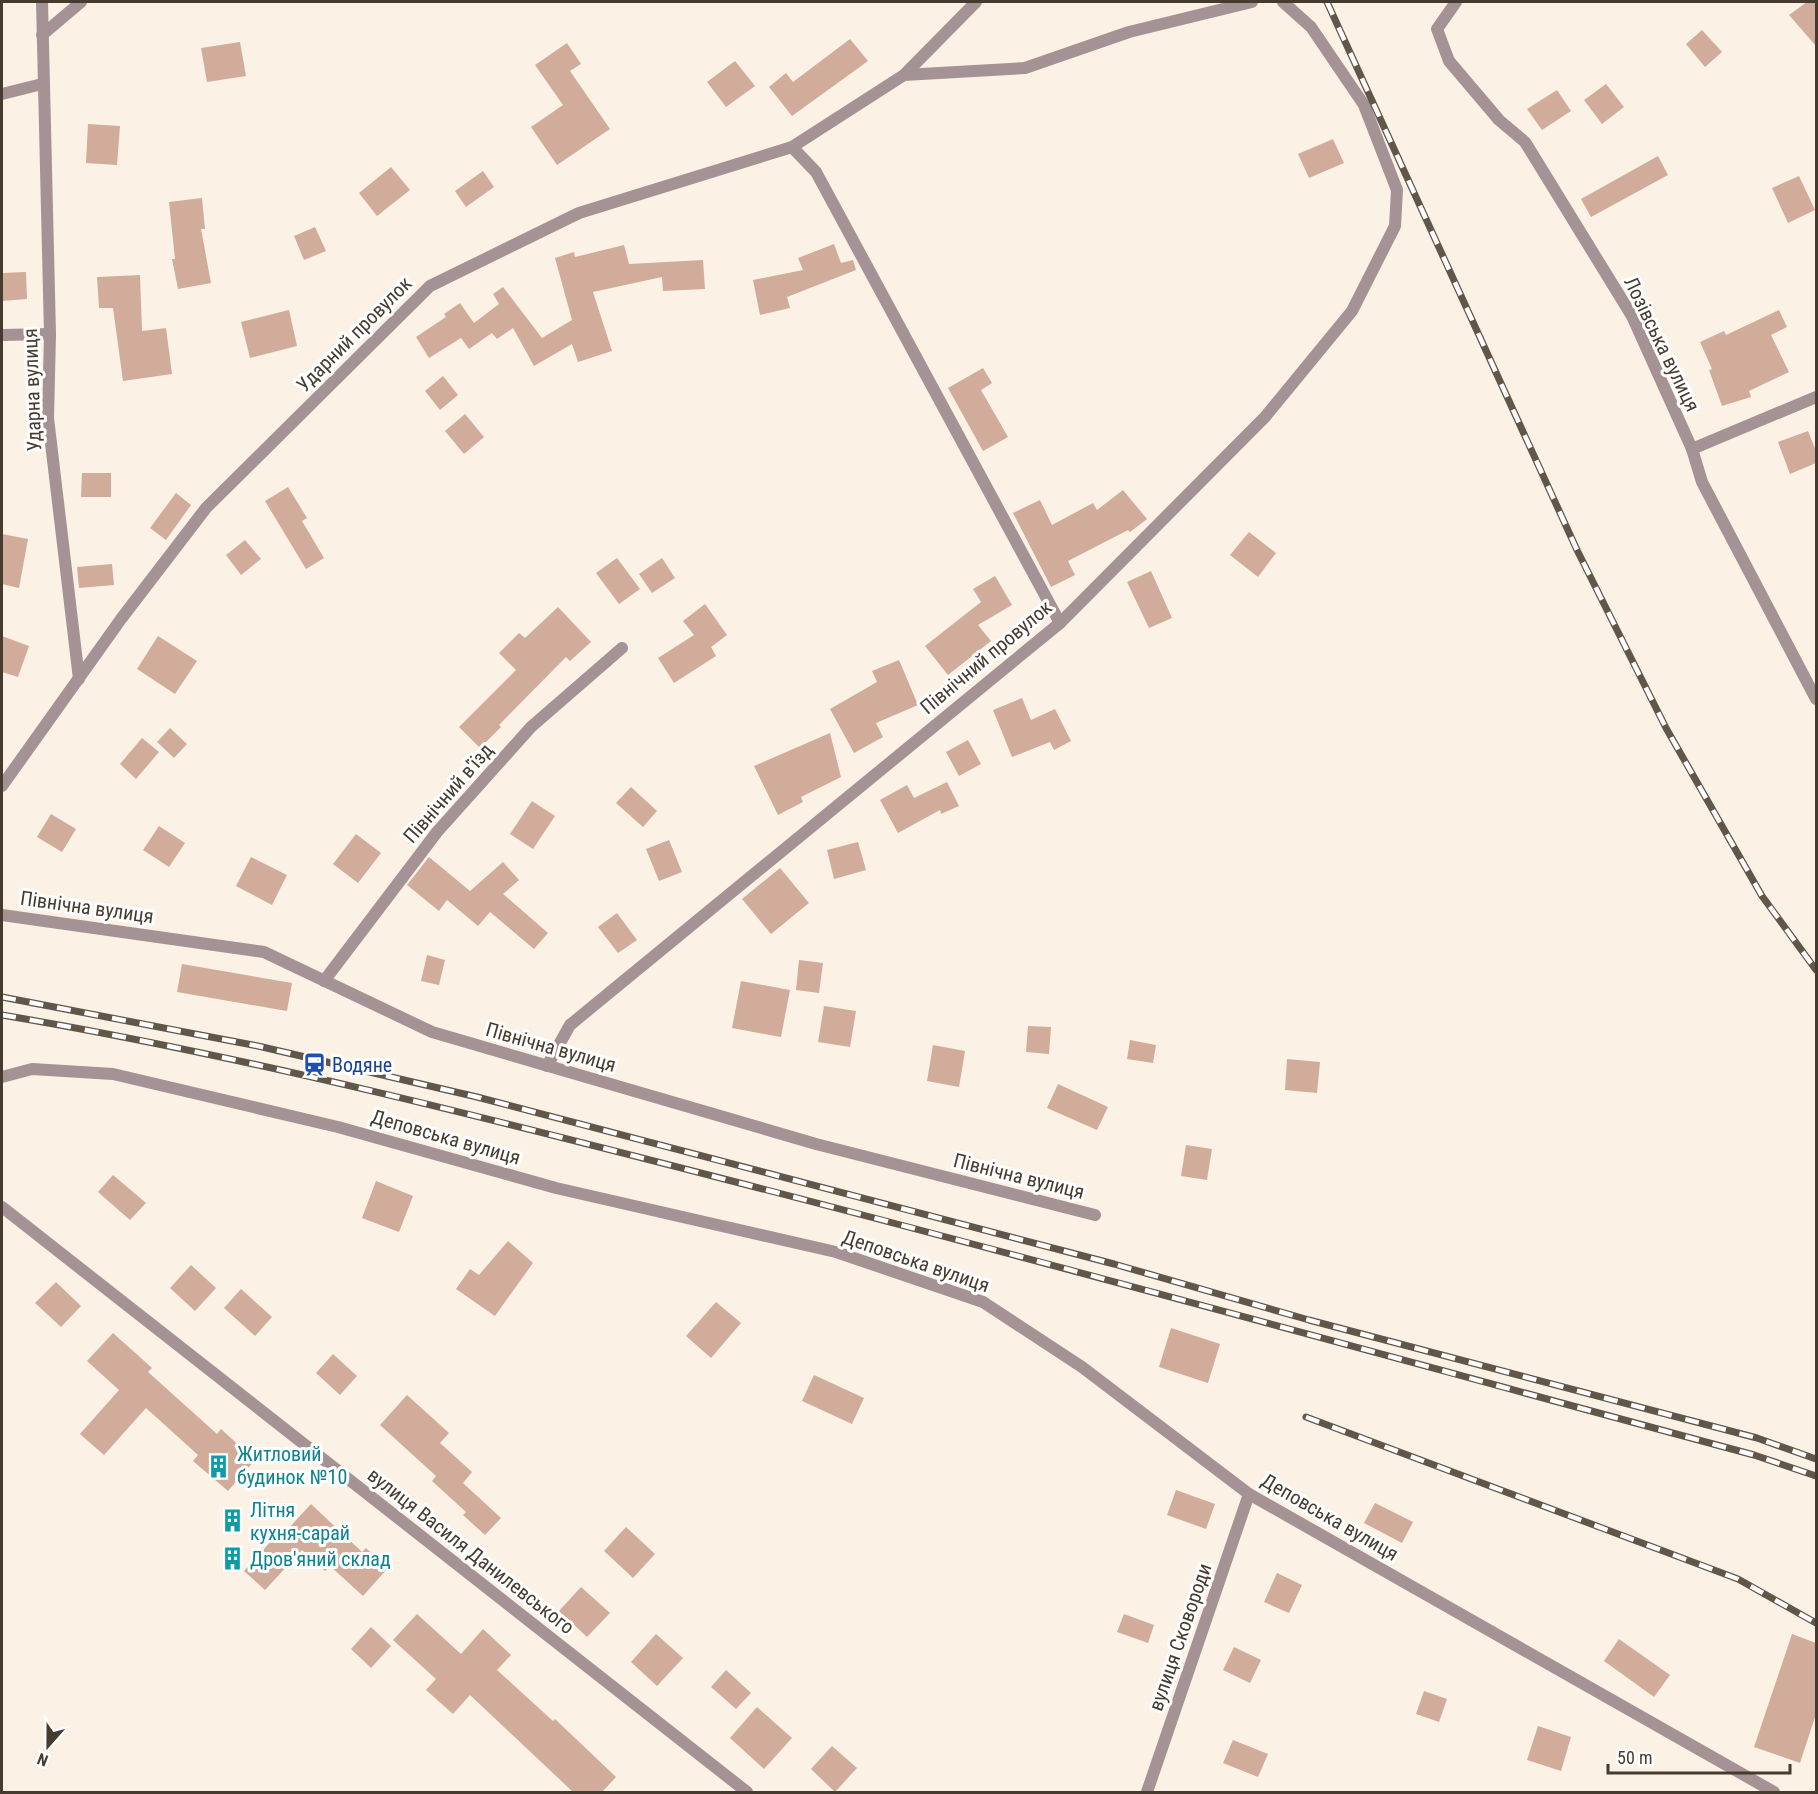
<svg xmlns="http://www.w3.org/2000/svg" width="1818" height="1794" font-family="'Roboto Condensed',sans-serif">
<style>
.building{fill:#d1ac9b}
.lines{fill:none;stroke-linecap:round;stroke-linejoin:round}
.street{stroke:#a59294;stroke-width:12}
.rail-casing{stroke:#61564a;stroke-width:7}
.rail{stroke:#fff;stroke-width:4.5;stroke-dasharray:14;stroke-linecap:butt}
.labels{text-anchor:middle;stroke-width:6;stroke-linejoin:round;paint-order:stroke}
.street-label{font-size:20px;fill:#463b2f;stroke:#fff}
.transit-label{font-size:20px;fill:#164399;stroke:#fff;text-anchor:start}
.culture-label{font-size:20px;fill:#0d838f;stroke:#fff;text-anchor:start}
</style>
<rect width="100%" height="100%" fill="#fcf1e5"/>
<g class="building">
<path d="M 1807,2 L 1816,2 L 1816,46 L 1789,15 Z"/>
<path d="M 1702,30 L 1722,52 L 1705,67 L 1686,44 Z"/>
<path d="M 850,39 L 868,61 L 792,116 L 769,87 L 786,73 L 793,82 Z"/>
<path d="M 240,42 L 246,76 L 207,82 L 201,48 Z"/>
<path d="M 567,43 L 581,64 L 570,71 L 610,129 L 557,165 L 531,127 L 563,105 L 535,65 Z"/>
<path d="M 735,61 L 755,86 L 726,107 L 707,82 Z"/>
<path d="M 1606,84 L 1624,107 L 1602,124 L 1584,100 Z"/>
<path d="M 1557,90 L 1571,111 L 1542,130 L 1527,109 Z"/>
<path d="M 88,124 L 120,126 L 117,165 L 86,163 Z"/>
<path d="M 1333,139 L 1344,163 L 1309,178 L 1298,154 Z"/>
<path d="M 1658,156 L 1668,175 L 1591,217 L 1581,199 Z"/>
<path d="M 391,167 L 410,190 L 377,216 L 359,193 Z"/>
<path d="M 483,171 L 494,187 L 466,207 L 455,191 Z"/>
<path d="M 1799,176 L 1815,210 L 1788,223 L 1772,188 Z"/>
<path d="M 202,198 L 205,229 L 201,229 L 211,283 L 178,289 L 172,259 L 175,259 L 169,202 Z"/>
<path d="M 315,227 L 326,251 L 304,260 L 294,236 Z"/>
<path d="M 834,244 L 841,263 L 853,260 L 856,270 L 787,297 L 790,308 L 760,315 L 753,280 L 803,270 L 798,258 Z"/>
<path d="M 624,245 L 629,264 L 703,260 L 705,289 L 663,291 L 662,277 L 593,292 L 612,351 L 578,362 L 572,344 L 534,366 L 513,328 L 497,339 L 492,333 L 469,349 L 461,338 L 429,358 L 416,337 L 446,317 L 444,314 L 460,303 L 474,323 L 499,304 L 493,294 L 503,287 L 542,338 L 572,320 L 555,258 L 574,252 L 575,257 Z"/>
<path d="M 26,272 L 27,299 L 2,301 L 2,273 Z"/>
<path d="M 140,275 L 142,331 L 166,328 L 172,374 L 123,381 L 113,308 L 99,308 L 97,277 Z"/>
<path d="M 289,310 L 297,346 L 250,358 L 241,322 Z"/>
<path d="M 1779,310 L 1787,327 L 1771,335 L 1789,372 L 1749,391 L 1751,397 L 1722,406 L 1709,370 L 1712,369 L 1700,342 L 1724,331 L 1726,335 Z"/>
<path d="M 983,368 L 992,383 L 981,390 L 1008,437 L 983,451 L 948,388 Z"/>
<path d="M 443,376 L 458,395 L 440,410 L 425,391 Z"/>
<path d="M 465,414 L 484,437 L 464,454 L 445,431 Z"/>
<path d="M 1808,431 L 1816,451 L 1816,463 L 1790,474 L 1778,442 Z"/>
<path d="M 82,473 L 111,473 L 111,497 L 81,497 Z"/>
<path d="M 288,487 L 307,518 L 302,521 L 324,558 L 306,569 L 265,501 Z"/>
<path d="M 1123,490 L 1147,519 L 1130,532 L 1128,530 L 1068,561 L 1075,575 L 1051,587 L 1013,513 L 1040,500 L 1052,525 L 1093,503 L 1097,510 Z"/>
<path d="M 176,493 L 191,505 L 166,540 L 150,528 Z"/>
<path d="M 1249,532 L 1276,553 L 1258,577 L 1230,555 Z"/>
<path d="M 2,534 L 28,539 L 19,588 L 2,584 Z"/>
<path d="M 245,540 L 261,559 L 241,575 L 226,555 Z"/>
<path d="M 617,558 L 640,589 L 619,604 L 596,573 Z"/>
<path d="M 662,558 L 675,578 L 652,593 L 639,574 Z"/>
<path d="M 112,564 L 114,585 L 79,588 L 77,567 Z"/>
<path d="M 1151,571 L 1172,618 L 1149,628 L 1127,582 Z"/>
<path d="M 995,576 L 1012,605 L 978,625 L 991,641 L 948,675 L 925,646 L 981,602 L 973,589 Z"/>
<path d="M 705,604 L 727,635 L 711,647 L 716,656 L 674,683 L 658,658 L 694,635 L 683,621 Z"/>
<path d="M 558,607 L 591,642 L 570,661 L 566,657 L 499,725 L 501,727 L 480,748 L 459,727 L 516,670 L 499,653 L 519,633 L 525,638 Z"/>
<path d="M 2,636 L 29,646 L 18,677 L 2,672 Z"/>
<path d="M 158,636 L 197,661 L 175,694 L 137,669 Z"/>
<path d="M 899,660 L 918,705 L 876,723 L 883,737 L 854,753 L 830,709 L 877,682 L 872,671 Z"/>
<path d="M 1022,698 L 1031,720 L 1055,709 L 1071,741 L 1054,750 L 1050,742 L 1012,757 L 993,710 Z"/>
<path d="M 170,728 L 187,744 L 174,758 L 157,742 Z"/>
<path d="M 830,733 L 841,777 L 801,797 L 803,802 L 778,815 L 754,766 Z"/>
<path d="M 142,738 L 159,752 L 136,779 L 120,764 Z"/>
<path d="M 968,740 L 981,764 L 959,776 L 946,752 Z"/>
<path d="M 947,782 L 959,806 L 941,814 L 940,810 L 898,833 L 880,800 L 907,785 L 914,798 Z"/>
<path d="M 631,787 L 657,811 L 643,827 L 616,803 Z"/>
<path d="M 532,801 L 555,816 L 533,849 L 510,834 Z"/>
<path d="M 51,814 L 76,829 L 62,852 L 37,837 Z"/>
<path d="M 159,826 L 185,843 L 169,867 L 143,850 Z"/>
<path d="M 356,834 L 381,853 L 358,883 L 333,864 Z"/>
<path d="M 669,840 L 682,872 L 659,881 L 646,849 Z"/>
<path d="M 858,842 L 866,870 L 834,879 L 827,850 Z"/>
<path d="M 251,857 L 287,875 L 272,905 L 236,886 Z"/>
<path d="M 429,857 L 470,891 L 503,862 L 519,880 L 503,894 L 548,933 L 534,949 L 490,912 L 478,926 L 447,900 L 439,911 L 407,885 Z"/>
<path d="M 780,868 L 809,903 L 771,934 L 742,899 Z"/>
<path d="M 617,913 L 637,940 L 618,953 L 598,927 Z"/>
<path d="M 427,955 L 445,960 L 439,985 L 421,981 Z"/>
<path d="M 799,960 L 823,963 L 819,993 L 796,990 Z"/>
<path d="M 182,964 L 292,983 L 287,1011 L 177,992 Z"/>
<path d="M 741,981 L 790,990 L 781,1037 L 732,1028 Z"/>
<path d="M 824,1006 L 856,1011 L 850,1047 L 818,1042 Z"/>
<path d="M 1028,1026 L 1051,1027 L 1049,1054 L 1026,1052 Z"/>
<path d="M 1130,1040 L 1156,1045 L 1153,1063 L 1127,1059 Z"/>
<path d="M 933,1045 L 965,1051 L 959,1087 L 927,1081 Z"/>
<path d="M 1287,1059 L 1320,1062 L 1317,1093 L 1285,1090 Z"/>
<path d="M 1058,1084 L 1108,1107 L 1097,1130 L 1047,1108 Z"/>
<path d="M 1186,1145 L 1212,1149 L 1207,1180 L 1181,1176 Z"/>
<path d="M 113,1175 L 146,1203 L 130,1220 L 98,1192 Z"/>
<path d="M 376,1181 L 413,1196 L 399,1232 L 362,1218 Z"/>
<path d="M 508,1241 L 533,1263 L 495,1316 L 456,1289 L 470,1269 L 479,1275 Z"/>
<path d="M 191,1265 L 216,1288 L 195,1311 L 170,1288 Z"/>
<path d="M 56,1282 L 81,1306 L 61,1327 L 35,1303 Z"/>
<path d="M 241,1289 L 272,1317 L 255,1336 L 224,1308 Z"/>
<path d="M 716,1302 L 741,1323 L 711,1358 L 686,1336 Z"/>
<path d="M 1171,1328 L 1220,1344 L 1208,1383 L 1159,1367 Z"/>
<path d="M 113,1333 L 152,1368 L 148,1372 L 217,1434 L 221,1429 L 255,1460 L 228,1491 L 193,1461 L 198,1455 L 146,1408 L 104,1455 L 80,1434 L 119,1390 L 87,1361 Z"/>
<path d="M 333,1354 L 357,1376 L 340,1395 L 316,1373 Z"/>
<path d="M 814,1375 L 864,1398 L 852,1424 L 802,1401 Z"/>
<path d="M 407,1395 L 449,1433 L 440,1443 L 472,1472 L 463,1483 L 501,1518 L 485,1535 L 463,1515 L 466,1512 L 432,1481 L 436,1476 L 380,1425 Z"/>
<path d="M 1176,1490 L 1215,1504 L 1206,1529 L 1167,1515 Z"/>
<path d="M 1375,1503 L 1413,1522 L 1402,1543 L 1364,1523 Z"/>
<path d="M 311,1504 L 362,1552 L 366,1548 L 388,1568 L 363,1596 L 330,1566 L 325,1571 L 302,1550 L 265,1590 L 244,1571 L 272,1540 L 275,1543 Z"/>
<path d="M 626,1527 L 655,1554 L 633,1578 L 604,1551 Z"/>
<path d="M 1277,1573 L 1302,1585 L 1289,1613 L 1264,1602 Z"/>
<path d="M 581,1587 L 610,1613 L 587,1637 L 559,1611 Z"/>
<path d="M 417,1614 L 461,1654 L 483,1629 L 511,1655 L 497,1670 L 553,1721 L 555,1719 L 616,1777 L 602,1792 L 573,1792 L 470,1695 L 453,1714 L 426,1690 L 436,1679 L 393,1640 Z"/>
<path d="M 1124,1614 L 1154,1625 L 1148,1643 L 1117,1632 Z"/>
<path d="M 371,1627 L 391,1646 L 371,1668 L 351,1649 Z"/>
<path d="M 656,1634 L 683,1658 L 657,1686 L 631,1662 Z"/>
<path d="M 1792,1634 L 1816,1643 L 1816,1714 L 1800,1763 L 1754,1747 Z"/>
<path d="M 1619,1639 L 1670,1675 L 1654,1697 L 1604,1661 Z"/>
<path d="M 1234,1647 L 1261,1660 L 1250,1683 L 1223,1670 Z"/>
<path d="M 726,1670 L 751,1693 L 736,1709 L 711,1687 Z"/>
<path d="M 1424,1691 L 1447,1699 L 1439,1722 L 1416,1714 Z"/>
<path d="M 757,1707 L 792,1738 L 764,1769 L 730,1738 Z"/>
<path d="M 1538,1726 L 1571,1737 L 1561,1771 L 1527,1760 Z"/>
<path d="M 1233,1740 L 1268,1754 L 1258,1777 L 1223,1763 Z"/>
<path d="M 832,1746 L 857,1768 L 835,1792 L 811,1769 Z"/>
</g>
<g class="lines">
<g class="street">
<path d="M 42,2 L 50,334 L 48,418 L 79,679"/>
<path d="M 1456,2 L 1437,29 L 1449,61 L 1499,120 L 1525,142 L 1632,316 L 1692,449 L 1702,482 L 1816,699"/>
<path d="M 42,35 L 81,2"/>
<path d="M 904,75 L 1025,68 L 1129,32 L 1252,2"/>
<path d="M 2,94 L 42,84"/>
<path d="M 792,147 L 816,172 L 1060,623"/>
<path d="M 2,335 L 50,334"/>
<path d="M 1692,449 L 1816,397"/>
<path d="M 2,786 L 121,619 L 206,508 L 430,286 L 579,213 L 792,147 L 904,75 L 976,2"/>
<path d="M 2,915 L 264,952 L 432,1032 L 816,1144 L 1095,1215"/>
<path d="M 324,981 L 437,832 L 531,727 L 622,648"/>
<path d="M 547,1066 L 570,1025 L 1060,623 L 1265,417 L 1352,311 L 1395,226 L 1397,190 L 1364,105 L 1311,27 L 1283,2"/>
<path d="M 2,1077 L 32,1069 L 113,1074 L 338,1127 L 556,1188 L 836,1252 L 983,1302 L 1082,1367 L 1249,1494 L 1774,1792"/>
<path d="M 2,1207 L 747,1792"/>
<path d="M 1147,1792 L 1249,1494"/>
</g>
<defs>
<g id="rail">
<path d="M 1327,2 L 1577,550 L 1666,728 L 1762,896 L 1816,970"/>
<path d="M 2,997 L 258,1046 L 477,1097 L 1114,1264 L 1309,1320 L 1757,1438 L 1816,1459"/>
<path d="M 2,1015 C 246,1056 487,1118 728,1180 C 1071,1268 1412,1363 1754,1455 L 1816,1476"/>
<path d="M 1306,1417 L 1738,1579 L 1816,1623"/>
</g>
</defs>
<use href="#rail" class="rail-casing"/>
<use href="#rail" class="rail"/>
</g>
<defs>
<symbol id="station-bare" viewBox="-9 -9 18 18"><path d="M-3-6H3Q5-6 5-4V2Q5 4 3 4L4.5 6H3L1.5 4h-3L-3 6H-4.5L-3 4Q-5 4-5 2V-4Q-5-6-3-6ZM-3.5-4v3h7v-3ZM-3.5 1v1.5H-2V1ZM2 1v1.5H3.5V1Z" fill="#1a4fb4" stroke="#fff" stroke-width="2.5" paint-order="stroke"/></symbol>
<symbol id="building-bare" viewBox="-9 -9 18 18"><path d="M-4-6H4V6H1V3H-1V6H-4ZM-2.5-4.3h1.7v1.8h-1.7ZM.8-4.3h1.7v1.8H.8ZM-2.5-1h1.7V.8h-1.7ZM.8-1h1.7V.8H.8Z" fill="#0f9aa8" stroke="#fff" stroke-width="2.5" paint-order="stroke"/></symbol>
</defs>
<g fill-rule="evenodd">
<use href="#station-bare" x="298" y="1048" width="33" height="33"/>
<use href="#building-bare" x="202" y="1450" width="33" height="33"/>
<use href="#building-bare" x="216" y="1504" width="33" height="33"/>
<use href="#building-bare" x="216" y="1542" width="33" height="33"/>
</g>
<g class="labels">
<g class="street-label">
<text transform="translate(354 334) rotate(-45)" y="7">Ударний провулок</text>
<text transform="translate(1662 344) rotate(64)" y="7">Лозівська вулиця</text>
<text transform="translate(32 390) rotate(-92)" y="7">Ударна вулиця</text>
<text transform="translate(986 657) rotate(-40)" y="7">Північний провулок</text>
<text transform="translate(448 793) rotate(-49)" y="7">Північний в'їзд</text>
<text transform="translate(87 907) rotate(8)" y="7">Північна вулиця</text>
<text transform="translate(551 1047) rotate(16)" y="7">Північна вулиця</text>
<text transform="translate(446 1137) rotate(16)" y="7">Деповська вулиця</text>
<text transform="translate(1019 1176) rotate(14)" y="7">Північна вулиця</text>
<text transform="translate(916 1261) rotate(19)" y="7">Деповська вулиця</text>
<text transform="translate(1330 1517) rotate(30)" y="7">Деповська вулиця</text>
<text transform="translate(471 1551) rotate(38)" y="7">вулиця Василя Данилевського</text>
<text transform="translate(1180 1637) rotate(-71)" y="7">вулиця Сковороди</text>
</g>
<g class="transit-label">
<text x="332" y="1072">Водяне</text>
</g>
<g class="culture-label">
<text x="237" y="1461">Житловий<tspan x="237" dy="23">будинок №10</tspan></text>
<text x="250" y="1517">Літня<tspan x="250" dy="23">кухня-сарай</tspan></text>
<text x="250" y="1566">Дров'яний склад</text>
</g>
</g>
<rect width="1818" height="1794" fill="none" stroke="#463b2f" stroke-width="6"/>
<g transform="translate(48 1746) rotate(201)" stroke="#ffffff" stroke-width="4.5" paint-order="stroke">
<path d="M0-4.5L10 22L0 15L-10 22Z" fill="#463b2f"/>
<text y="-9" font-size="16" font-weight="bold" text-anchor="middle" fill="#463b2f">N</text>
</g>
<path d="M1608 1764v9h182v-9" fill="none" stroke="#463b2f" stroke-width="3"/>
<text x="1617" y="1764" font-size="18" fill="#463b2f" stroke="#ffffff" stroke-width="4.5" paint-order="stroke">50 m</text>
</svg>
